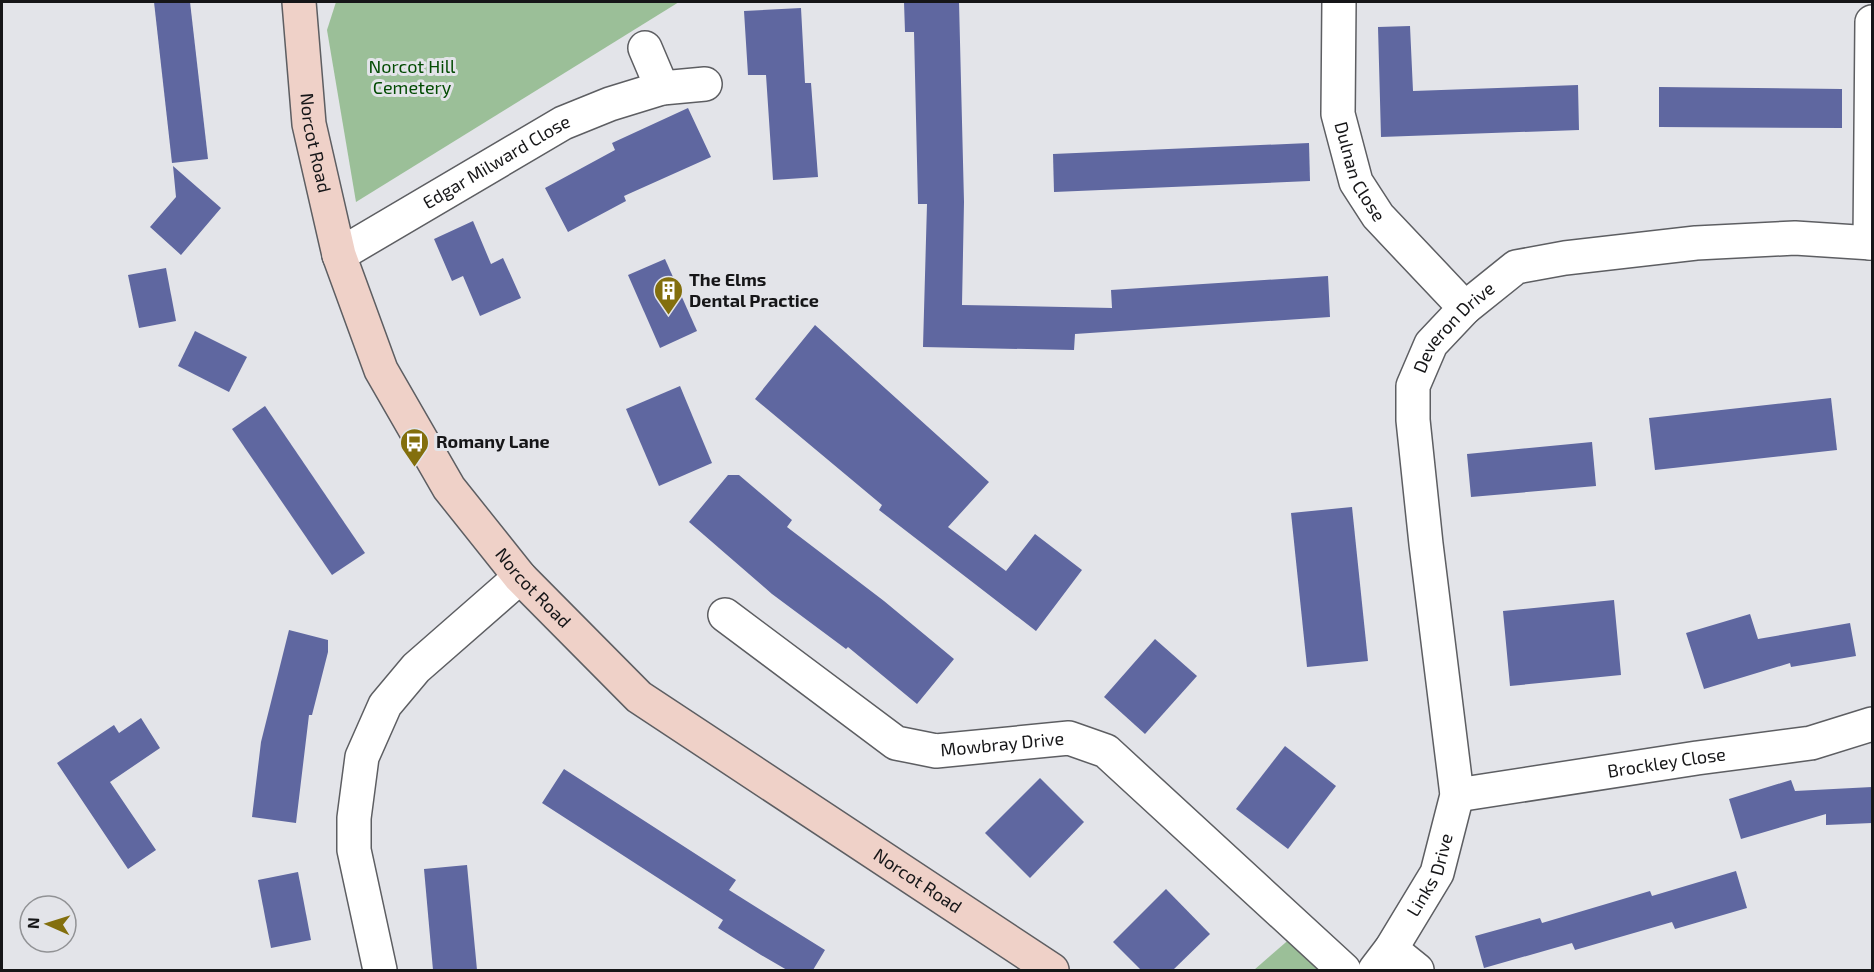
<svg xmlns="http://www.w3.org/2000/svg" width="1874" height="972" font-family="'Exo 2',sans-serif">
<style>
.green{fill:#9bbf98}
.building{fill:#5f67a0}
.lines{fill:none;stroke-linecap:round;stroke-linejoin:round}
.street-casing{stroke:#5d5e62;stroke-width:36}
.secondary-casing{stroke:#5d5e62;stroke-width:36}
.street{stroke:#fff;stroke-width:33}
.secondary{stroke:#efd1c8;stroke-width:33}
.labels{text-anchor:middle;stroke-width:6;stroke-linejoin:round;paint-order:stroke}
.park-label{font-size:18px;fill:#034b03;stroke:#e3e4e9}
.street-label{font-size:18px;fill:#161618;stroke:#e3e4e9}
.poi-label{font-size:18px;font-weight:bold;fill:#161618;stroke:#e3e4e9;text-anchor:start}
</style>
<rect width="100%" height="100%" fill="#e3e4e9"/>
<g class="green">
<path d="M 336,2 L 679,2 L 356,202 L 327,30 Z"/>
<path d="M 1300,930 L 1344,970 L 1254,970 Z"/>
</g>
<g class="building">
<path d="M 154,2 L 190,2 L 208,159 L 172,163 Z"/>
<path d="M 904,2 L 959,2 L 964,202 L 962,305 L 1112,308 L 1111,290 L 1328,276 L 1330,317 L 1075,334 L 1074,350 L 923,347 L 927,204 L 918,204 L 914,32 L 905,32 Z"/>
<path d="M 801,8 L 805,83 L 811,83 L 818,177 L 773,180 L 766,75 L 748,75 L 744,11 Z"/>
<path d="M 1410,26 L 1413,91 L 1578,85 L 1579,130 L 1381,137 L 1378,27 Z"/>
<path d="M 1659,87 L 1842,89 L 1842,128 L 1659,127 Z"/>
<path d="M 688,108 L 711,157 L 624,196 L 626,201 L 568,232 L 545,188 L 615,150 L 612,143 Z"/>
<path d="M 1309,143 L 1310,181 L 1054,192 L 1053,154 Z"/>
<path d="M 173,166 L 221,208 L 181,255 L 150,227 L 176,197 Z"/>
<path d="M 473,221 L 491,264 L 503,258 L 521,298 L 480,316 L 463,276 L 452,281 L 434,239 Z"/>
<path d="M 665,259 L 697,331 L 660,348 L 628,275 Z"/>
<path d="M 166,268 L 176,321 L 139,328 L 128,275 Z"/>
<path d="M 815,325 L 989,482 L 948,527 L 1006,571 L 1035,534 L 1082,570 L 1036,631 L 879,510 L 882,505 L 755,399 Z"/>
<path d="M 195,331 L 247,357 L 229,392 L 178,366 Z"/>
<path d="M 680,386 L 712,463 L 659,486 L 626,409 Z"/>
<path d="M 1831,398 L 1837,450 L 1655,470 L 1649,418 Z"/>
<path d="M 265,406 L 365,553 L 332,575 L 232,429 Z"/>
<path d="M 1592,442 L 1596,486 L 1471,497 L 1467,454 Z"/>
<path d="M 728,475 L 739,475 L 792,520 L 787,527 L 884,601 L 954,659 L 917,704 L 848,647 L 846,649 L 772,594 L 689,522 Z"/>
<path d="M 1352,507 L 1368,661 L 1307,667 L 1291,513 Z"/>
<path d="M 1614,600 L 1621,675 L 1510,686 L 1503,611 Z"/>
<path d="M 1750,614 L 1758,639 L 1850,623 L 1856,656 L 1791,667 L 1790,663 L 1704,689 L 1686,633 Z"/>
<path d="M 289,630 L 328,640 L 328,652 L 312,715 L 309,715 L 296,823 L 252,817 L 261,742 Z"/>
<path d="M 1155,639 L 1197,676 L 1145,734 L 1104,697 Z"/>
<path d="M 141,718 L 160,748 L 110,782 L 156,850 L 128,869 L 57,763 L 114,725 L 119,733 Z"/>
<path d="M 1285,746 L 1336,786 L 1288,849 L 1236,809 Z"/>
<path d="M 564,769 L 736,880 L 729,890 L 825,950 L 813,970 L 787,970 L 761,955 L 718,928 L 723,920 L 542,803 Z"/>
<path d="M 1040,778 L 1084,822 L 1030,878 L 985,833 Z"/>
<path d="M 1791,780 L 1795,791 L 1872,787 L 1872,823 L 1826,825 L 1826,814 L 1741,839 L 1729,799 Z"/>
<path d="M 467,865 L 477,970 L 433,970 L 424,869 Z"/>
<path d="M 1736,871 L 1747,908 L 1675,929 L 1672,922 L 1575,950 L 1572,943 L 1484,968 L 1475,936 L 1540,918 L 1542,923 L 1650,891 L 1652,896 Z"/>
<path d="M 298,872 L 311,940 L 271,948 L 258,880 Z"/>
<path d="M 1166,889 L 1210,934 L 1173,970 L 1141,970 L 1113,942 Z"/>
</g>
<g class="lines">
<defs>
<g id="street">
<path id="s1" d="M 1339,2 L 1338,114 L 1356,182 L 1378,216 L 1465,308"/>
<path d="M 645,48 L 662,88"/>
<path d="M 1870,243 L 1872,22"/>
<path id="s2" d="M 339,255 L 563,123 L 610,104 L 662,88 L 705,84"/>
<path id="s3" d="M 725,615 L 896,743 L 936,751 L 1069,738 L 1106,751 L 1344,970"/>
<path id="s4" d="M 1457,795 L 1697,758 L 1811,743 L 1872,724"/>
<path d="M 1391,949 L 1417,970"/>
<path d="M 380,970 L 354,850 L 354,818 L 362,757 L 385,705 L 416,668 L 520,577"/>
<path id="s5" d="M 1375,970 L 1391,949 L 1437,873 L 1457,795 L 1426,544 L 1413,420 L 1413,386 L 1431,344 L 1465,308 L 1516,267 L 1565,258 L 1696,243 L 1795,238 L 1872,243"/>
</g>
<g id="secondary">
<path id="s6" d="M 299,2 L 309,124 L 339,255 L 381,370 L 449,488 L 520,577 L 639,697 L 1052,970"/>
</g>
</defs>
<use href="#street" class="street-casing"/>
<use href="#secondary" class="secondary-casing"/>
<use href="#street" class="street"/>
<use href="#secondary" class="secondary"/>
</g>
<defs>
<symbol id="building-pin" viewBox="-11 -11 22 30"><path d="M0 17L-7.5 6A9.5 9.5 0 1 1 7.5 6Z" fill="#836f0d" stroke="#e3e4e9"/><path d="M-4-6H4V6H1V3H-1V6H-4ZM-2.5-4.3h1.7v1.8h-1.7ZM.8-4.3h1.7v1.8H.8ZM-2.5-1h1.7V.8h-1.7ZM.8-1h1.7V.8H.8Z" fill="#fff"/></symbol>
<symbol id="bus-pin" viewBox="-11 -11 22 30"><path d="M0 17L-7.5 6A9.5 9.5 0 1 1 7.5 6Z" fill="#836f0d" stroke="#e3e4e9"/><path d="M-5-6H5V4H4V6H2V4H-2V6H-4V4H-5ZM-3.5-4V0h7V-4ZM-3.5 1.2v1.5H-2V1.2ZM2 1.2v1.5H3.5V1.2Z" fill="#fff"/></symbol>
</defs>
<g fill-rule="evenodd">
<use href="#building-pin" x="652" y="274" width="33" height="45"/>
<use href="#bus-pin" x="398" y="426" width="33" height="45"/>
</g>
<g class="labels">
<g class="park-label">
<text x="412" y="73">Norcot Hill<tspan x="412" dy="21">Cemetery</tspan></text>
</g>
<g class="street-label">
<text dy="6" stroke="none"><textPath href="#s6" startOffset="142">Norcot Road</textPath></text>
<text dy="6" stroke="none"><textPath href="#s2" startOffset="183">Edgar Milward Close</textPath></text>
<text dy="6" stroke="none"><textPath href="#s1" startOffset="174">Dulnan Close</textPath></text>
<text dy="6" stroke="none"><textPath href="#s5" startOffset="680">Deveron Drive</textPath></text>
<text dy="6" stroke="none"><textPath href="#s6" startOffset="646">Norcot Road</textPath></text>
<text dy="6" stroke="none"><textPath href="#s3" startOffset="321">Mowbray Drive</textPath></text>
<text dy="6" stroke="none"><textPath href="#s4" startOffset="212">Brockley Close</textPath></text>
<text dy="6" stroke="none"><textPath href="#s5" startOffset="111">Links Drive</textPath></text>
<text dy="6" stroke="none"><textPath href="#s6" startOffset="1132">Norcot Road</textPath></text>
</g>
<g class="poi-label">
<text x="689" y="286">The Elms<tspan x="689" dy="21">Dental Practice</tspan></text>
<text x="436" y="448">Romany Lane</text>
</g>
</g>
<rect width="1874" height="972" fill="none" stroke="#161618" stroke-width="6"/>
<g transform="translate(48 924) rotate(273)"><circle r="28" fill="#e3e4e9" stroke="#919295" stroke-width="1.5"/>
<path d="M0-4.5L10 22L0 15L-10 22Z" fill="#836f0d"/>
<text y="-9" font-size="16" font-weight="bold" text-anchor="middle" fill="#161618">N</text>
</g>
</svg>
